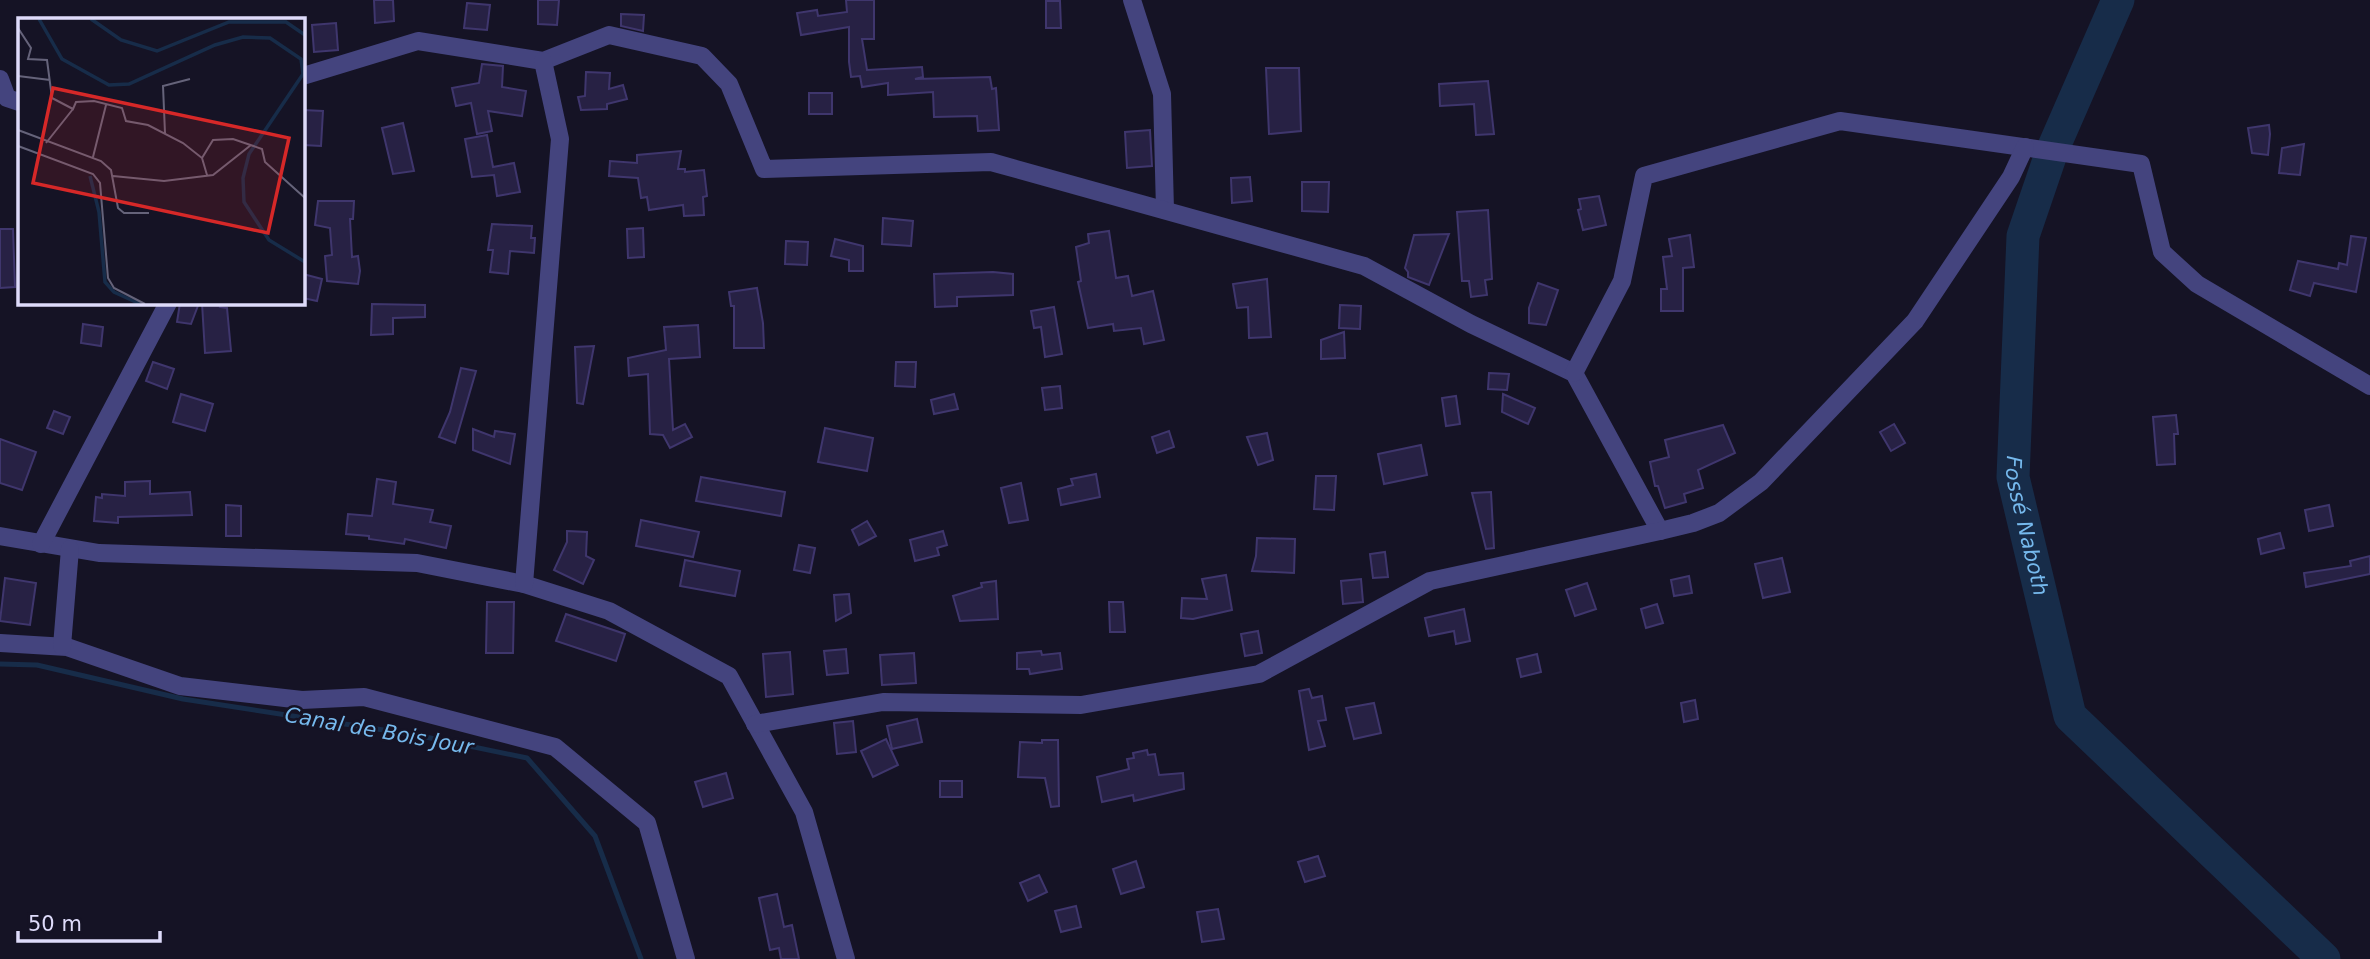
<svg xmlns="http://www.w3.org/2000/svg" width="2370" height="959" font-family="'DejaVu Sans',sans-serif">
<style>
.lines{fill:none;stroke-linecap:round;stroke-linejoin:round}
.stream{stroke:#172c49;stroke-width:5}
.river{stroke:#172c49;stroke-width:33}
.building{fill:#272144;stroke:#3f366d;stroke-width:2}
.minor{stroke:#44447e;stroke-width:18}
.labels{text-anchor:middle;stroke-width:5;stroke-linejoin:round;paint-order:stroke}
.water-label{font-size:21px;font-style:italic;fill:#76b9ed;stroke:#151325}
.inset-river{fill:none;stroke:#172c49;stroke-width:3.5}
.inset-road{fill:none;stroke:#65637a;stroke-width:2}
.view{fill:#d62828;fill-opacity:0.15;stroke:#d62828;stroke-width:3.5}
.inset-edge{fill:none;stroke:#dedbfa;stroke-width:3.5}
</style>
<rect width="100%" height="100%" fill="#151325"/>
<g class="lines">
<path class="stream" d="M 0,664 L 37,665 L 183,699 L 416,735 L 527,758 L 595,836 L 641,959"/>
<path class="river" id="s1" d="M 2118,0 L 2052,151 L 2023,236 L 2013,477 L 2070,716 L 2324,959"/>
</g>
<g class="building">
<path d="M 374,0 L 393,0 L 394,21 L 375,23 Z"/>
<path d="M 538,0 L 559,0 L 557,25 L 538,24 Z"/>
<path d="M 846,0 L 874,0 L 874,39 L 862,39 L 867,70 L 922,67 L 923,77 L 915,79 L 990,77 L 992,89 L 996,88 L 999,130 L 978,131 L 977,116 L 934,117 L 933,92 L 888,95 L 888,83 L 862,87 L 860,76 L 851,77 L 849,62 L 849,27 L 801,35 L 797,13 L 817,10 L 818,16 L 847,12 Z"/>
<path d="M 1046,1 L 1060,1 L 1061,28 L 1046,28 Z"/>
<path d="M 467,3 L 490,5 L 487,30 L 464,28 Z"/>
<path d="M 621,14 L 644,15 L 643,31 L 621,26 Z"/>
<path d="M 336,23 L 338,50 L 314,52 L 312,25 Z"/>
<path d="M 482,64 L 503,66 L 502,87 L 526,91 L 522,116 L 488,111 L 492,131 L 477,134 L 471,103 L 456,106 L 452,88 L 479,83 Z"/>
<path d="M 1266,68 L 1299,68 L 1301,131 L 1269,134 Z"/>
<path d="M 586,72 L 610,73 L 609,89 L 623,85 L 627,99 L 607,104 L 607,109 L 581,110 L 578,97 L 585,96 Z"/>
<path d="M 1488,81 L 1494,134 L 1476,135 L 1474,104 L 1440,106 L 1439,84 Z"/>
<rect x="809" y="93" width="23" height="21"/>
<path d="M 303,110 L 323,111 L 321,146 L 303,145 Z"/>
<path d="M 403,123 L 414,171 L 393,174 L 382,128 Z"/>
<path d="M 2269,125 L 2270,134 L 2268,155 L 2252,153 L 2248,128 Z"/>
<path d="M 1150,130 L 1152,166 L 1127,168 L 1125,132 Z"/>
<path d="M 487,135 L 493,167 L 514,163 L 520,192 L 497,196 L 494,175 L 472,177 L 465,139 Z"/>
<path d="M 2304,144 L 2300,175 L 2279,173 L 2282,148 Z"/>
<path d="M 681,151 L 678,169 L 685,169 L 685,172 L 704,170 L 707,196 L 703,197 L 704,215 L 684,216 L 683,205 L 649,210 L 647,197 L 641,198 L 638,178 L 609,176 L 610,161 L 637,163 L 637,155 Z"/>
<path d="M 1250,177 L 1252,201 L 1232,203 L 1231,178 Z"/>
<path d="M 1302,182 L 1329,182 L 1328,212 L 1302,211 Z"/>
<path d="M 1599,196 L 1606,225 L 1583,230 L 1578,210 L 1581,209 L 1579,199 Z"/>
<path d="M 318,201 L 354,201 L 353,219 L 350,219 L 352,257 L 358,256 L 360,271 L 358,284 L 327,281 L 325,256 L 332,255 L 330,228 L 315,225 Z"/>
<path d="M 1488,210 L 1492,279 L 1485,280 L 1487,295 L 1471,297 L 1469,281 L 1462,281 L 1457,212 Z"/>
<path d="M 883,218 L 913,221 L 911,246 L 882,244 Z"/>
<path d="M 492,224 L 532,226 L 531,238 L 535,238 L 534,253 L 510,251 L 508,274 L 490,272 L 493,250 L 488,250 Z"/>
<path d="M 643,228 L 644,257 L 628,258 L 627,229 Z"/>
<path d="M 0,229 L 13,229 L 15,287 L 0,288 Z"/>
<path d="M 1109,231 L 1116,278 L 1128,276 L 1132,296 L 1153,291 L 1164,340 L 1144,344 L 1141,328 L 1114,331 L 1113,324 L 1088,328 L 1078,282 L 1081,281 L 1076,247 L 1089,243 L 1088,234 Z"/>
<path d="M 1449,234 L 1429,285 L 1408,277 L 1408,272 L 1405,268 L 1414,235 Z"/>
<path d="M 1690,235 L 1694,267 L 1683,268 L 1683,311 L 1661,311 L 1661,289 L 1667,289 L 1663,257 L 1672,256 L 1669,239 Z"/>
<path d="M 2351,236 L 2366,238 L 2356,292 L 2314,283 L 2310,296 L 2290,290 L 2298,261 L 2338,269 L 2339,263 L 2347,265 Z"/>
<path d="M 835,239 L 863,246 L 863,271 L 849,271 L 849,260 L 831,256 Z"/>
<path d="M 786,241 L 808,242 L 807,265 L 785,264 Z"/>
<path d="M 993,272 L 1013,274 L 1013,295 L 957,297 L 957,306 L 935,307 L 934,274 Z"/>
<path d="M 303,274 L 322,279 L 317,301 L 303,298 Z"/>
<path d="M 1267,279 L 1271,337 L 1249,338 L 1248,307 L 1237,308 L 1233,284 Z"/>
<path d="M 1538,283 L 1558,290 L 1546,325 L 1529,323 L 1529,308 Z"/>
<path d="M 757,288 L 763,323 L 764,348 L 734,348 L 734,306 L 731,306 L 729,292 Z"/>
<path d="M 180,303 L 199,303 L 191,324 L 177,322 Z"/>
<path d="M 202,303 L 221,303 L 220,307 L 227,308 L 231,351 L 205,353 Z"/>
<path d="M 372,304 L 425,305 L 425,317 L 393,318 L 393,334 L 371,335 Z"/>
<path d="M 1340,305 L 1361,306 L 1360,329 L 1339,328 Z"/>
<path d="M 1054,307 L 1062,354 L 1045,357 L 1041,327 L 1034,328 L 1031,311 Z"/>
<path d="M 83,324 L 103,327 L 101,346 L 81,343 Z"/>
<path d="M 698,325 L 700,357 L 669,359 L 673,430 L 685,424 L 692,437 L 670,448 L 663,435 L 650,434 L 648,374 L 629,376 L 628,358 L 666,350 L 664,327 Z"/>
<path d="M 1344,332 L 1345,358 L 1321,359 L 1321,340 Z"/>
<path d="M 594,346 L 583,404 L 577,403 L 575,347 Z"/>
<path d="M 153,362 L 174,369 L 167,389 L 146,381 Z"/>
<path d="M 896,362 L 916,362 L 915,387 L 895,386 Z"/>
<path d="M 461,368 L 476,371 L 455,443 L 439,437 L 450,412 Z"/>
<path d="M 1489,373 L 1509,374 L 1507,390 L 1488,389 Z"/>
<path d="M 1060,386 L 1062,408 L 1045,410 L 1042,388 Z"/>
<path d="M 181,394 L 213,404 L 205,431 L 173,422 Z"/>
<path d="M 954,394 L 958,409 L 934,414 L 931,400 Z"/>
<path d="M 1503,394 L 1535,408 L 1528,424 L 1502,412 Z"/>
<path d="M 1456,396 L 1460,424 L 1446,426 L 1442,398 Z"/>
<path d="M 54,411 L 70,417 L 63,434 L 47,428 Z"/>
<path d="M 2176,415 L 2178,434 L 2174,434 L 2175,464 L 2157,465 L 2153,417 Z"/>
<path d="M 1894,424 L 1905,443 L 1891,451 L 1880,432 Z"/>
<path d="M 1723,425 L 1735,453 L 1698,470 L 1703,488 L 1684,494 L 1686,502 L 1665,508 L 1658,486 L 1655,486 L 1650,462 L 1669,457 L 1665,440 Z"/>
<path d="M 825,428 L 873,438 L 867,471 L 818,462 Z"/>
<path d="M 473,429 L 494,437 L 495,431 L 515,434 L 510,464 L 473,450 Z"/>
<path d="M 1169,431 L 1174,447 L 1157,453 L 1152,437 Z"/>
<path d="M 1267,433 L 1273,460 L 1258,465 L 1247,437 Z"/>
<path d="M 0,439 L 36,452 L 22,490 L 0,483 Z"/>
<path d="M 1421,445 L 1427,475 L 1384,484 L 1378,454 Z"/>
<path d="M 1096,474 L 1100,497 L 1061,505 L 1058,489 L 1073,485 L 1071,479 Z"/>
<path d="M 1316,476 L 1336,476 L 1334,510 L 1314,509 Z"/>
<path d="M 701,477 L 785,492 L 781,516 L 696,501 Z"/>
<path d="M 377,479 L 396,482 L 393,504 L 433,510 L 430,522 L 451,526 L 446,548 L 405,539 L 404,544 L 369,539 L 369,536 L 346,534 L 348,514 L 372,516 Z"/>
<path d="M 150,481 L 150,494 L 190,492 L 192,515 L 118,517 L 118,523 L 94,521 L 96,497 L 102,498 L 102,494 L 125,496 L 125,482 Z"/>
<path d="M 1021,483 L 1028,520 L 1009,523 L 1001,488 Z"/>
<path d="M 1491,492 L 1494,548 L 1486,549 L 1472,493 Z"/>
<path d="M 226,505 L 241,506 L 241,536 L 226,536 Z"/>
<path d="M 2329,505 L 2333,526 L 2309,531 L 2305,510 Z"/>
<path d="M 641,520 L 699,532 L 693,557 L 636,546 Z"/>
<path d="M 867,521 L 876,536 L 859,545 L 852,530 Z"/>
<path d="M 567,531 L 587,532 L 586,556 L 594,560 L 583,584 L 554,570 L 567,542 Z"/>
<path d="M 943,531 L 947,545 L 937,548 L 939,555 L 915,561 L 910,540 Z"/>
<path d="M 2280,533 L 2284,548 L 2261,554 L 2258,539 Z"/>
<path d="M 1257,538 L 1295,539 L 1294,573 L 1252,571 L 1256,556 Z"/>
<path d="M 799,545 L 815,548 L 810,573 L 794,570 Z"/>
<path d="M 1385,552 L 1388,577 L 1373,578 L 1370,554 Z"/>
<path d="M 2370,556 L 2370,574 L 2306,587 L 2304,573 L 2351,566 L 2350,561 Z"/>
<path d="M 1782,558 L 1790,592 L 1763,598 L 1755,564 Z"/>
<path d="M 685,560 L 740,571 L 735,596 L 680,586 Z"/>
<path d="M 1226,575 L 1232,610 L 1193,619 L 1181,618 L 1182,598 L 1207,599 L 1202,579 Z"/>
<path d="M 1689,576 L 1692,593 L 1674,596 L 1671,580 Z"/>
<path d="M 5,578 L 36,583 L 30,625 L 0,621 Z"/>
<path d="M 1361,579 L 1363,602 L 1343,604 L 1341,581 Z"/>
<path d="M 996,581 L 998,619 L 960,621 L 953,596 L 982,587 L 981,583 Z"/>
<path d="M 1587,583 L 1596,609 L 1575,616 L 1566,590 Z"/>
<path d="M 849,594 L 851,613 L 836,621 L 834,595 Z"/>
<path d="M 487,602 L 514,602 L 513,653 L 486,653 Z"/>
<path d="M 1109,602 L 1123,602 L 1125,632 L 1110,632 Z"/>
<path d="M 1657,604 L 1663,623 L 1646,628 L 1641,609 Z"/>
<path d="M 1464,609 L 1470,641 L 1456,644 L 1454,631 L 1429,636 L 1425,618 Z"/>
<path d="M 566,614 L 625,634 L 616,661 L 556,641 Z"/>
<path d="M 1258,631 L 1262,653 L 1245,656 L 1241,634 Z"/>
<path d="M 846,649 L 848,673 L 827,675 L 824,651 Z"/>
<path d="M 1041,651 L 1042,655 L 1060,653 L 1062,669 L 1030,674 L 1029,669 L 1017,669 L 1017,653 Z"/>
<path d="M 790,652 L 793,694 L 766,697 L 763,654 Z"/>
<path d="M 914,653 L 916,683 L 882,685 L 880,655 Z"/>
<path d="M 1537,654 L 1541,672 L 1521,677 L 1517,659 Z"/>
<path d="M 1309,689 L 1312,698 L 1322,696 L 1326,720 L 1318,721 L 1325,746 L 1309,750 L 1299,691 Z"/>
<path d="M 1695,700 L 1698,719 L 1684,722 L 1681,703 Z"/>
<path d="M 1374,703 L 1381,733 L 1354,739 L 1346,708 Z"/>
<path d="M 917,719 L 922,742 L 892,749 L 887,726 Z"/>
<path d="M 853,721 L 856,752 L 837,754 L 834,723 Z"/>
<path d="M 886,739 L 898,765 L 873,777 L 861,751 Z"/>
<path d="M 1042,740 L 1058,740 L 1059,806 L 1051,807 L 1045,778 L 1018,777 L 1020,742 L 1042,743 Z"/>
<path d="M 1147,750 L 1148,755 L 1155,754 L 1159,775 L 1183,773 L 1184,789 L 1134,801 L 1133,795 L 1102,802 L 1097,777 L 1129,769 L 1127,759 L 1134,758 L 1133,753 Z"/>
<path d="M 726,773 L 733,798 L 703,807 L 695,782 Z"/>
<rect x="940" y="781" width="22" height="16"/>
<path d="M 1318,856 L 1325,876 L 1305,882 L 1298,862 Z"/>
<path d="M 1136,861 L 1144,887 L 1121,894 L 1113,869 Z"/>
<path d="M 1039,875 L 1047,892 L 1028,901 L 1020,883 Z"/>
<path d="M 777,894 L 784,927 L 792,925 L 799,959 L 781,959 L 779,948 L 770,950 L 759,898 Z"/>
<path d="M 1076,906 L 1081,927 L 1061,932 L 1055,911 Z"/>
<path d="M 1218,909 L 1224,939 L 1202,942 L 1197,912 Z"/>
</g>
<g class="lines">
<g class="minor">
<path d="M 1132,0 L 1162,94 L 1165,210"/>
<path d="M 303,76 L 418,41 L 543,61 L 609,35 L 702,56 L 729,84 L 764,169 L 991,162 L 1364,266 L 1471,324 L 1574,373 L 1660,531"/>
<path d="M 0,79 L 7,98 L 19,102"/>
<path d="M 1574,373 L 1622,281 L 1644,176 L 1840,121 L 2141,164 L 2162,252 L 2197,284 L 2370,386"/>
<path d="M 0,536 L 99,553 L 417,563 L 524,584 L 609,611 L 729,676 L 804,812 L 846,959"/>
<path d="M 41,544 L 168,303"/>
<path d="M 524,584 L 560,139 L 543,61"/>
<path d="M 0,643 L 67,647 L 180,686 L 302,700 L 364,697 L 555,747 L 647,823 L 686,959"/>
<path d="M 62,646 L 70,549"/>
<path d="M 755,724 L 883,702 L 1081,705 L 1259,674 L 1430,581 L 1660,531 L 1693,523 L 1719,513 L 1761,482 L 1915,321 L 2011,177 L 2025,147"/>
</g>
</g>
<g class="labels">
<g class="water-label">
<text dy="7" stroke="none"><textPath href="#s1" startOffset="546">Fossé Naboth</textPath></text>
<text transform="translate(379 731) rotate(10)" y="7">Canal de Bois Jour</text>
</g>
</g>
<g transform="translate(18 18)">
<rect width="287" height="287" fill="#151325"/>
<path class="inset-river" d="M 21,1 L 44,41 L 91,67 L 111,66 L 197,27 L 225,19 L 252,20 L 283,41 L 285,56 L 231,136 L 225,160 L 226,184 L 251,222 L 287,244M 73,1 L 103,22 L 139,33 L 211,4 L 268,4 L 287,17M 72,158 L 81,194 L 87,264 L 96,274 L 122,286"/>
<path class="inset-road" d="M 0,10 L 13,30 L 10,41 L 29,42 L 34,80 L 55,91 L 58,84 L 76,83 L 104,90 L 108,103 L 130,107 L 165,125 L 184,140 L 189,157M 0,58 L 32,62M 0,112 L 83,143 L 93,152 L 100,190 L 106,195 L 131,195M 147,115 L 145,68 L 172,61M 28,125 L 55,91M 0,128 L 75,156 L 82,165 L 90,260 L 96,270 L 127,286M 75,139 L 88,87M 184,140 L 195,122 L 215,121 L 244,131 L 247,144 L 287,180M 95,158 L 146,163 L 195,157 L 233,127"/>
<path class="view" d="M 35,70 L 271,120 L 250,215 L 15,165 Z"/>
<rect width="287" height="287" class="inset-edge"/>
</g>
<path d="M18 931v10h142v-10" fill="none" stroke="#dedbfa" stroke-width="3.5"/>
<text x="28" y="931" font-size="21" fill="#dedbfa" stroke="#151325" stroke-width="5" paint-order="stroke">50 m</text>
</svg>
